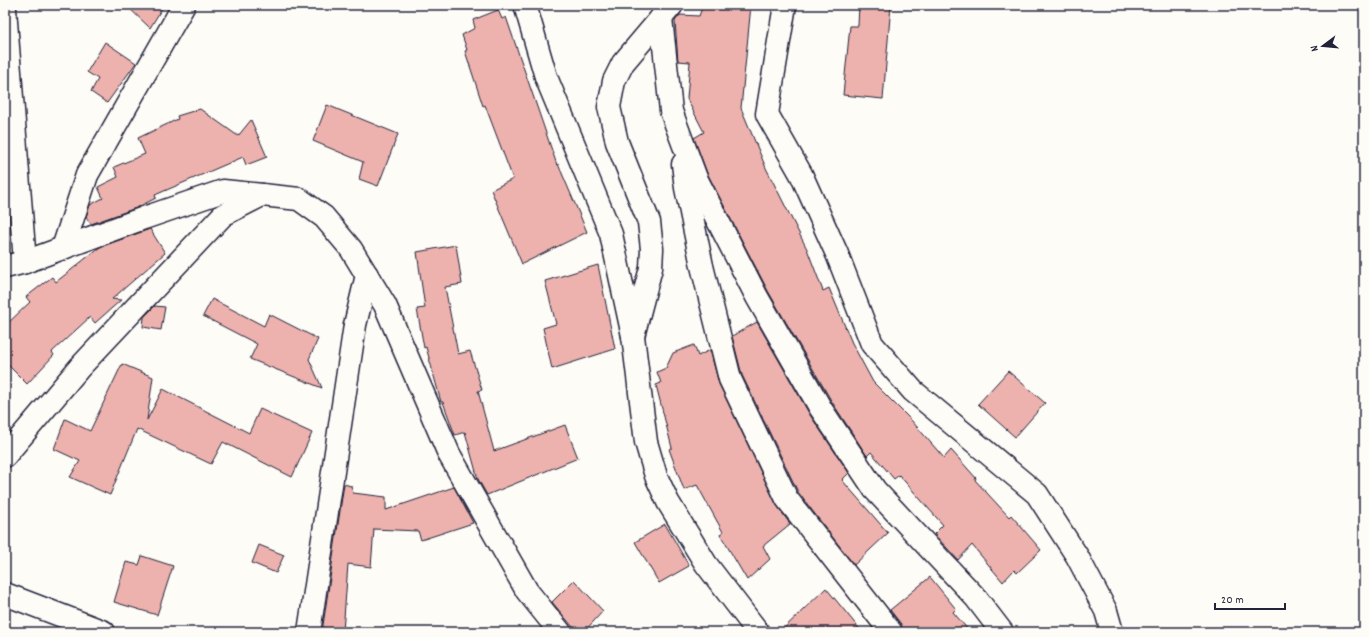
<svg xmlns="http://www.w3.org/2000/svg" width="1369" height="637" font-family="Dekko,sans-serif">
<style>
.building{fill:#edb2ad;stroke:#22223b}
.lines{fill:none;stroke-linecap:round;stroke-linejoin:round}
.street-casing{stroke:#22223b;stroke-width:25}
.secondary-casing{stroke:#22223b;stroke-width:25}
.street{stroke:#fdfcf7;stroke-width:22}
.secondary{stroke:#fdfcf7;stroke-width:22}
</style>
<rect width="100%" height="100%" fill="#fdfcf7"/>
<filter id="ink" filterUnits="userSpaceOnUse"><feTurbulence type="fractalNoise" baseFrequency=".025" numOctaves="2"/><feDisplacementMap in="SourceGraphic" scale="8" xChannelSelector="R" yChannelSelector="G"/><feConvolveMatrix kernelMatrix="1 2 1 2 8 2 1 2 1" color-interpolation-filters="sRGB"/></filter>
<g filter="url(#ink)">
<g class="building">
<path d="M 126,5 L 164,5 L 150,28 Z"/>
<path d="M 703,5 L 751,5 L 741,108 L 766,168 L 807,249 L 823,291 L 829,288 L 852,343 L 873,382 L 911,420 L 944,458 L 951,450 L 976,478 L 975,480 L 1009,517 L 1011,515 L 1041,550 L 1017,573 L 1014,570 L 1003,582 L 972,545 L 958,560 L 934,534 L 943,525 L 899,475 L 894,479 L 871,452 L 867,456 L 832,402 L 768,291 L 707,173 L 694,138 L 704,132 L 687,99 L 690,62 L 678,61 L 675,21 L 680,15 L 699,16 Z"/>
<path d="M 859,5 L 891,5 L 883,99 L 843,95 L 850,26 L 858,26 Z"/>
<path d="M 498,10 L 502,19 L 506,17 L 557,165 L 558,164 L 587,232 L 522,264 L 491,190 L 513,179 L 485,105 L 483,106 L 465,51 L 467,50 L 462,35 L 475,28 L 473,20 Z"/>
<path d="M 105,42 L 136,63 L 107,103 L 91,92 L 98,79 L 87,72 Z"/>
<path d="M 327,105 L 398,134 L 378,186 L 359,179 L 363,162 L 313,141 Z"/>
<path d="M 200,109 L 238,136 L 251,120 L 267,157 L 246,165 L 243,157 L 155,195 L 156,198 L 136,208 L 91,224 L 86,217 L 90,205 L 103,198 L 98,187 L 118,177 L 114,167 L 145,154 L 138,138 L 178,119 L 177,116 Z"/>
<path d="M 150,229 L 165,253 L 112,299 L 121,300 L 95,323 L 90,317 L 52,352 L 54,355 L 27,384 L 5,362 L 5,326 L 30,302 L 26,297 L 52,277 L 56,282 L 100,247 Z"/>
<path d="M 456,245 L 462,284 L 445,287 L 458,354 L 470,351 L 482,390 L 478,391 L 494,451 L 565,425 L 578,458 L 487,495 L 478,479 L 465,432 L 455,435 L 443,402 L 441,402 L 426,347 L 424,348 L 417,309 L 425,308 L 417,252 Z"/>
<path d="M 598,265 L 615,349 L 552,369 L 543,328 L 556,324 L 545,281 Z"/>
<path d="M 212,299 L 264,326 L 269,314 L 318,339 L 309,359 L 322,388 L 250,359 L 257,344 L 203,316 Z"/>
<path d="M 155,306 L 165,307 L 161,330 L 143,327 L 144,317 Z"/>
<path d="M 757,322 L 810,415 L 849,473 L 842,480 L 888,533 L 854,565 L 798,492 L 742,375 L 732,336 Z"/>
<path d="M 694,345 L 698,356 L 710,350 L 719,384 L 776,504 L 790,524 L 763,546 L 770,559 L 747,580 L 720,534 L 723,532 L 697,485 L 684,490 L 669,449 L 672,448 L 656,385 L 661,383 L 657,372 L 666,368 L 673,353 Z"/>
<path d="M 122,364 L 153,377 L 147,420 L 163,389 L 249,433 L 260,409 L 312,433 L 292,477 L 223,442 L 211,464 L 137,429 L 110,495 L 70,477 L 80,461 L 54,449 L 65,419 L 90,431 Z"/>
<path d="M 1008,371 L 1045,403 L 1015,437 L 978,404 Z"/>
<path d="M 344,484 L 351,486 L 353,493 L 386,497 L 386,510 L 454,487 L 473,523 L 421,540 L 418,531 L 374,529 L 371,567 L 348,564 L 343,632 L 322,632 Z"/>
<path d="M 665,524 L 689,566 L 659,583 L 635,542 Z"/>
<path d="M 259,545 L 284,555 L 276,573 L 252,563 Z"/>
<path d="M 142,556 L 173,566 L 157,615 L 114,602 L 126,562 L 139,565 Z"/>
<path d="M 930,577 L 956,609 L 953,612 L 970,632 L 903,632 L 901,624 L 890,610 Z"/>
<path d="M 574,580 L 603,611 L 584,632 L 577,632 L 552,602 Z"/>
<path d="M 826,588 L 862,632 L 780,632 Z"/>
</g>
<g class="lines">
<defs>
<g id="street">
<path d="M 525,5 L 546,77 L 611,234 L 633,336"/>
<path d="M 5,9 L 25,262"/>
<path d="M 661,18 L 671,111 L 696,178 L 757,297 L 821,409 L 875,490 L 976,598 L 1002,632"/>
<path d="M 683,164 L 686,188 L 702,266 L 730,379 L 787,499 L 891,632"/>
<path d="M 63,248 L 87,175 L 184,5"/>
<path d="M 5,267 L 25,262 L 144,218 L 223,191 L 262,195"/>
<path d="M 5,456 L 80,367 L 223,215 L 262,195 L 299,199 L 324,217 L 351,249 L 385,305 L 449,454 L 527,591 L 560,632"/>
<path d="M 5,594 L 104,632"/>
<path d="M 309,632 L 355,325 L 367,275"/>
</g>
<g id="secondary">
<path d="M 672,5 L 623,63 L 614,81 L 609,107 L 617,142 L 649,222 L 652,249 L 651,268 L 633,336 L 646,442 L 656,476 L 668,502 L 706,564 L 758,632"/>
<path d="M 785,5 L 767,114 L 801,174 L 837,254 L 872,344 L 913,391 L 1037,494 L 1077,556 L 1106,611 L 1112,632"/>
</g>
</defs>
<use href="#street" class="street-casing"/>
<use href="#secondary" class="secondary-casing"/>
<use href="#street" class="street"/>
<use href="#secondary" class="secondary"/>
</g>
</g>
<rect width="1369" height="637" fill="none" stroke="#fdfcf7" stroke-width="20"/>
<rect x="10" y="10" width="1349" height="617" fill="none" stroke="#22223b" stroke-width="1.5" filter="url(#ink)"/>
<g transform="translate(1323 46) rotate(254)" stroke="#fdfcf7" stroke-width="3" paint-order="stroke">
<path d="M0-3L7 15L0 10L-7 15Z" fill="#22223b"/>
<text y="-6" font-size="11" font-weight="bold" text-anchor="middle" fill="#22223b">N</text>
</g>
<path d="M1215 603v6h70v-6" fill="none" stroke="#22223b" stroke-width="2"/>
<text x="1221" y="603" font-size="12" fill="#22223b" stroke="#fdfcf7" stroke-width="3" paint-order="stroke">20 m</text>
</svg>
